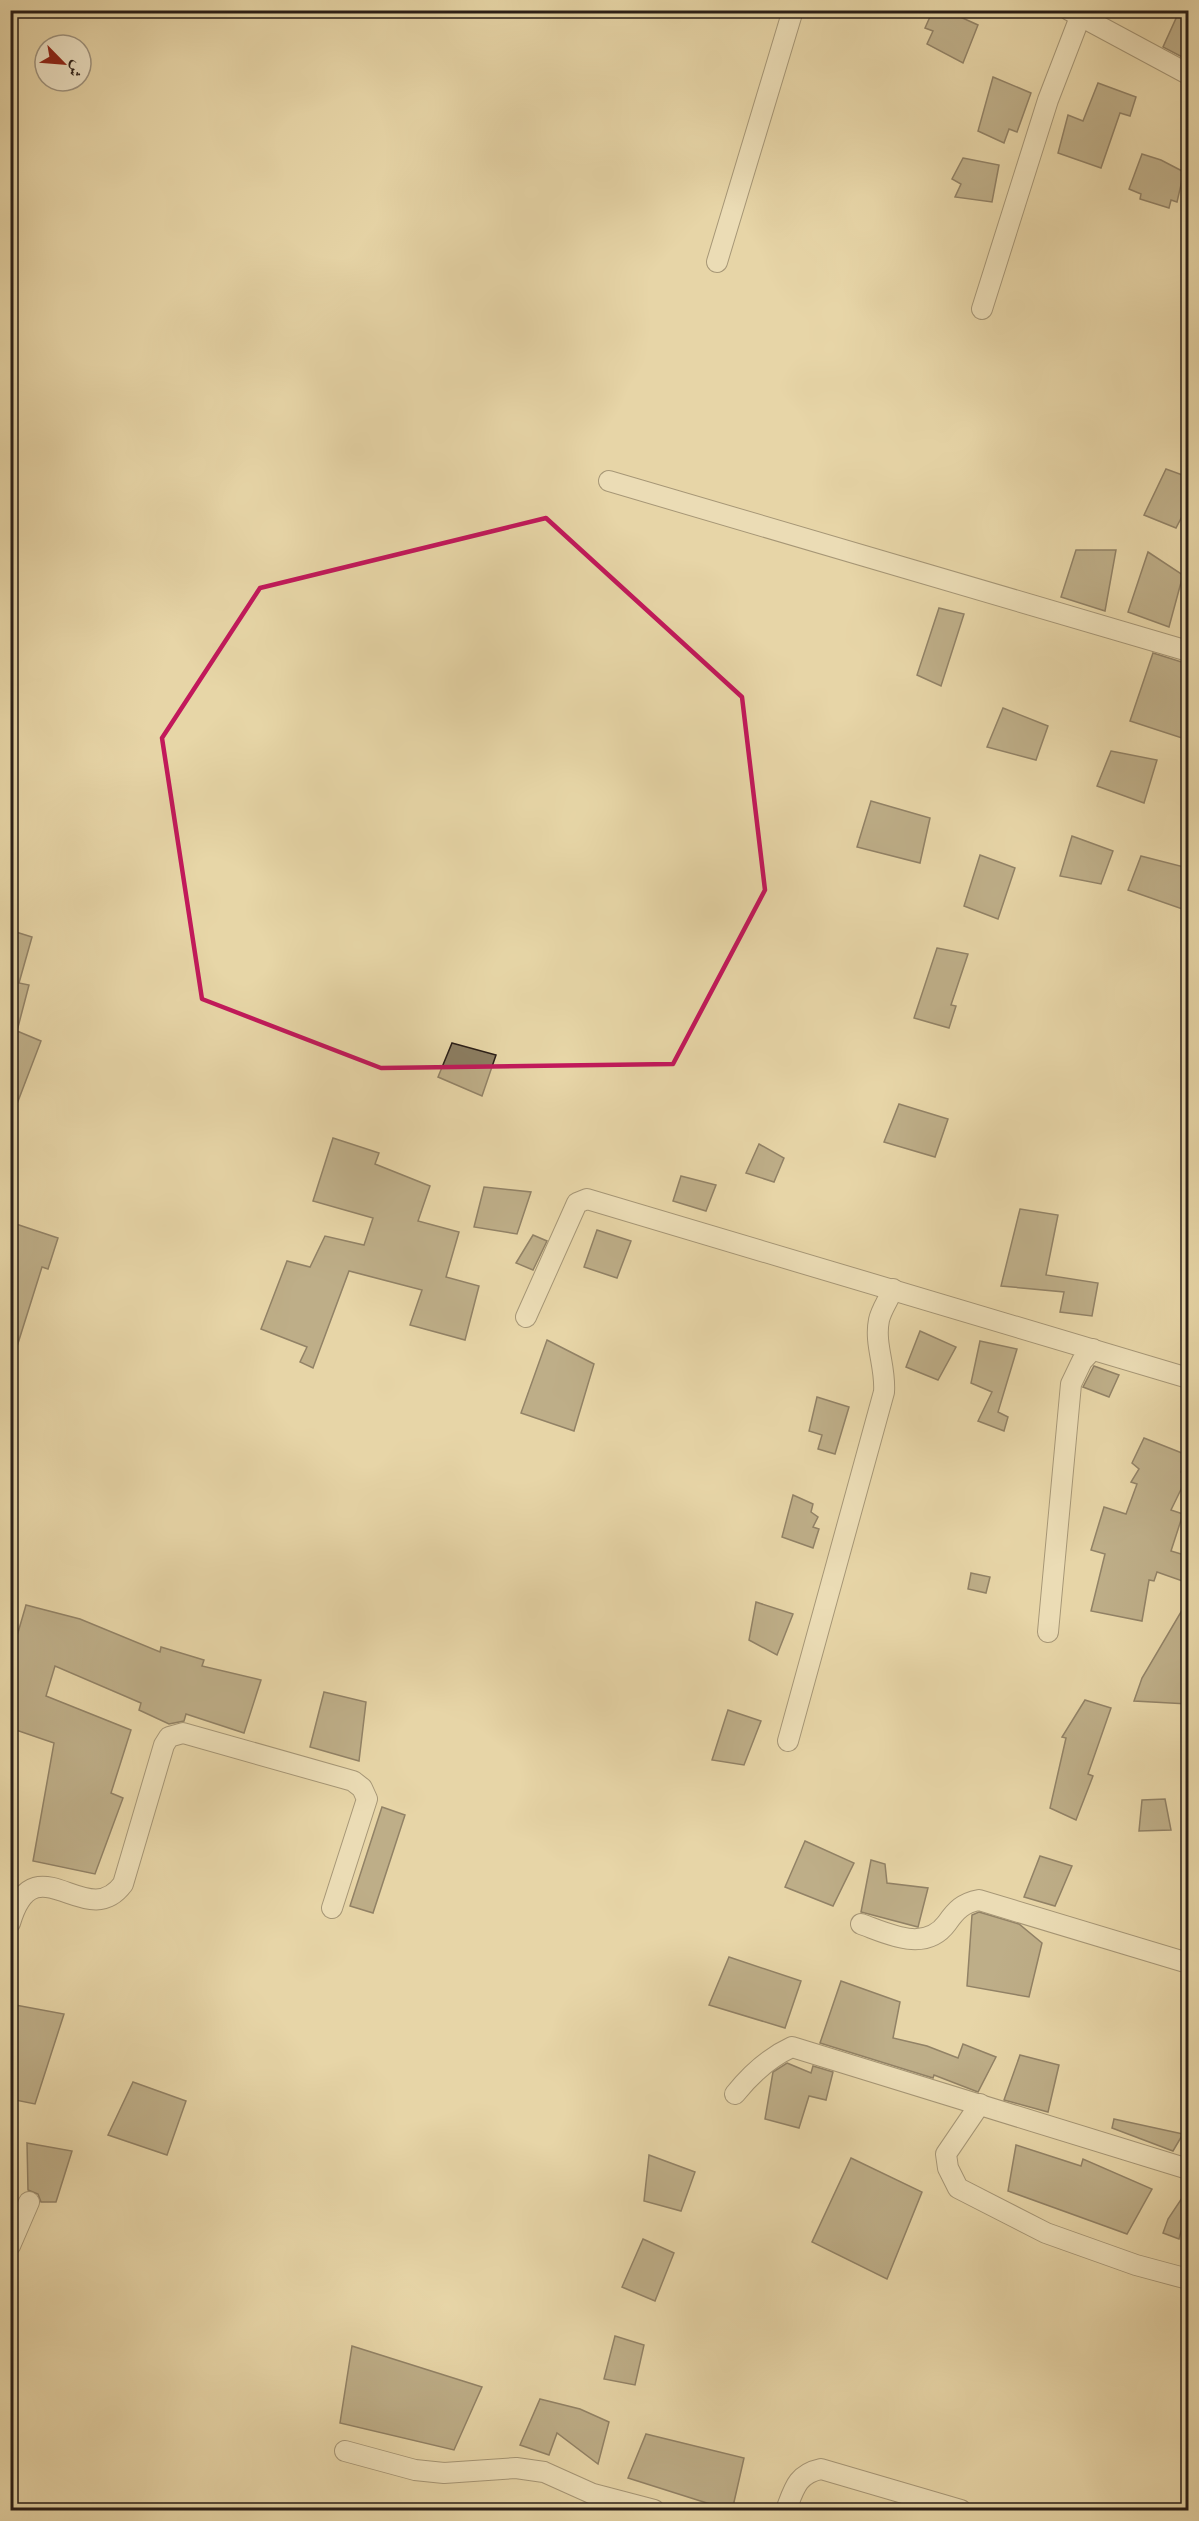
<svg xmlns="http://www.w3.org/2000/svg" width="1199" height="2521" font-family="'EB Garamond',Amiri,serif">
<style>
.building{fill:#8c7e62;stroke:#2a1e17;stroke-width:1.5}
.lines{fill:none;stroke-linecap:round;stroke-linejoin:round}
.minor-casing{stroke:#594c3b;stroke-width:22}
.minor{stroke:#efe4c6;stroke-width:20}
.marked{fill:none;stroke:#c2185b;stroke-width:4.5;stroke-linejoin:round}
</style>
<rect width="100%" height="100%" fill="#e7d6a7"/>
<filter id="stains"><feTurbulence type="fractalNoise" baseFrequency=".00333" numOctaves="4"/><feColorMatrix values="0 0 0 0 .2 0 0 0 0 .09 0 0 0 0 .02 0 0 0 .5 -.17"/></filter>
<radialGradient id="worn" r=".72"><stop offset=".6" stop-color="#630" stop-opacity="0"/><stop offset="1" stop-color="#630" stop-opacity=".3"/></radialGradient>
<g class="building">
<path d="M 933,10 L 945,10 L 978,25 L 963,63 L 927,44 L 933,31 L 925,28 Z"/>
<path d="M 1178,14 L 1188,21 L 1188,50 L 1184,58 L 1163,47 Z"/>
<path d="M 993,77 L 1031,93 L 1017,132 L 1009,129 L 1004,143 L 978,131 Z"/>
<path d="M 1098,83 L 1136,97 L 1130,116 L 1120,113 L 1101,168 L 1058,153 L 1068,115 L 1083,121 Z"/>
<path d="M 1142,154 L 1161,160 L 1184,172 L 1177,202 L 1171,200 L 1169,208 L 1140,199 L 1141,194 L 1129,189 Z"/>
<path d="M 963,158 L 999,165 L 992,202 L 955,197 L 961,184 L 952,179 Z"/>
<path d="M 1166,469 L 1188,477 L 1188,505 L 1176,528 L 1144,515 Z"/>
<path d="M 1076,550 L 1116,550 L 1105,611 L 1061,597 Z"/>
<path d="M 1148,552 L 1183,575 L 1169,627 L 1128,612 Z"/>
<path d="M 939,608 L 964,614 L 941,686 L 917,675 Z"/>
<path d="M 1153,653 L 1188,664 L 1188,740 L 1130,721 Z"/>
<path d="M 1003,708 L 1048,726 L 1036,760 L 987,747 Z"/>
<path d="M 1111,751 L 1157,760 L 1144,803 L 1097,786 Z"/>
<path d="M 871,801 L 930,818 L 920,863 L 857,847 Z"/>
<path d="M 1072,836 L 1113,851 L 1101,884 L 1060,876 Z"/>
<path d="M 980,855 L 1015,868 L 998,919 L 964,906 Z"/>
<path d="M 1141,856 L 1188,868 L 1188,911 L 1128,890 Z"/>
<path d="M 16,932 L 32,937 L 19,983 L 29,985 L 17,1031 L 41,1041 L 12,1117 L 10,952 Z"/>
<path d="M 937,948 L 968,954 L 951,1005 L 956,1006 L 949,1028 L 914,1018 Z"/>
<path d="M 452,1043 L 496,1055 L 482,1096 L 438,1077 Z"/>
<path d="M 899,1104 L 948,1119 L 935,1157 L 884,1142 Z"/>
<path d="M 333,1138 L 379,1153 L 375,1164 L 430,1186 L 418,1221 L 459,1232 L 446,1277 L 479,1286 L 465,1340 L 410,1325 L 422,1290 L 349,1271 L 313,1368 L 300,1362 L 307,1347 L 261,1329 L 287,1261 L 310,1267 L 325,1236 L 364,1245 L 373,1218 L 313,1201 Z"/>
<path d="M 759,1144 L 784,1158 L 774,1182 L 746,1173 Z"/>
<path d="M 681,1176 L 716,1185 L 706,1211 L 673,1201 Z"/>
<path d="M 484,1187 L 531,1192 L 517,1234 L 474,1227 Z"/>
<path d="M 1020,1209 L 1058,1215 L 1046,1275 L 1098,1283 L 1092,1316 L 1060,1312 L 1064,1292 L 1001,1286 Z"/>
<path d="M 10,1222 L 58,1238 L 48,1269 L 42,1267 L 14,1356 L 10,1355 Z"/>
<path d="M 597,1230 L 631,1241 L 617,1278 L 584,1267 Z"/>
<path d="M 533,1235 L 547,1241 L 533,1270 L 516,1263 Z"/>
<path d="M 920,1331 L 956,1347 L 938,1380 L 906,1367 Z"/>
<path d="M 547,1340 L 594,1364 L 574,1431 L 521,1413 Z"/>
<path d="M 980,1341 L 1017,1349 L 998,1412 L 1008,1417 L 1004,1431 L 978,1421 L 992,1392 L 971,1383 Z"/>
<path d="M 1094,1366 L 1119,1375 L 1109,1397 L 1083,1387 Z"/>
<path d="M 817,1397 L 849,1407 L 835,1454 L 818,1449 L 822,1435 L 809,1431 Z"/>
<path d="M 1144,1438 L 1187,1455 L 1181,1472 L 1188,1475 L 1171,1510 L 1183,1514 L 1171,1551 L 1188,1556 L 1188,1583 L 1157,1572 L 1154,1581 L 1149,1580 L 1142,1621 L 1091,1611 L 1105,1554 L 1091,1550 L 1104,1507 L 1126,1514 L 1137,1484 L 1131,1482 L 1139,1469 L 1132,1463 Z"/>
<path d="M 793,1495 L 813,1504 L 811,1512 L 818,1517 L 813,1527 L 819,1529 L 813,1548 L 782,1537 Z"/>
<path d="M 971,1573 L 990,1577 L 986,1593 L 968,1589 Z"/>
<path d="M 1188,1600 L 1188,1704 L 1134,1701 L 1142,1678 Z"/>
<path d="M 756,1602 L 793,1614 L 777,1655 L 749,1640 Z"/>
<path d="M 26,1605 L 80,1619 L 160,1652 L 161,1647 L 204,1660 L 202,1666 L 261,1680 L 244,1733 L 186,1714 L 184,1721 L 169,1724 L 139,1710 L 141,1703 L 55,1666 L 46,1696 L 131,1730 L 111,1793 L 123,1798 L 95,1874 L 33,1861 L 54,1743 L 10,1728 L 10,1660 Z"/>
<path d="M 324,1692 L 366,1702 L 359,1761 L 310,1747 Z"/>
<path d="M 1085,1700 L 1111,1708 L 1088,1774 L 1093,1776 L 1076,1820 L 1050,1808 L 1066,1738 L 1062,1737 Z"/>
<path d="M 728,1710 L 761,1721 L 744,1765 L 712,1760 Z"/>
<path d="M 1165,1799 L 1171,1830 L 1139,1831 L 1142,1800 Z"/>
<path d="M 382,1807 L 405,1815 L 373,1913 L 350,1906 Z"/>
<path d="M 805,1841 L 854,1863 L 833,1906 L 785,1887 Z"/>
<path d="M 1040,1856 L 1072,1866 L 1055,1906 L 1024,1897 Z"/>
<path d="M 871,1860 L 885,1864 L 887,1883 L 928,1888 L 918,1927 L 861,1912 Z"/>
<path d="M 979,1912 L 1019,1924 L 1042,1943 L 1029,1997 L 967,1986 L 972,1915 Z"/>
<path d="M 729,1957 L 801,1981 L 785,2028 L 709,2005 Z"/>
<path d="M 841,1981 L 900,2002 L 893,2038 L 927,2046 L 958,2058 L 963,2044 L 996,2057 L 978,2092 L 934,2075 L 933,2078 L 820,2043 Z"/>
<path d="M 10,2004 L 64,2014 L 35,2104 L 10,2099 Z"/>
<path d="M 1020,2055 L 1059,2065 L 1048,2112 L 1004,2100 Z"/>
<path d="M 787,2063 L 811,2073 L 813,2066 L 833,2072 L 826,2100 L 809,2096 L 799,2128 L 765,2119 L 773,2072 Z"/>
<path d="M 133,2082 L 186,2101 L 167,2155 L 108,2135 Z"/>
<path d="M 1114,2119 L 1183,2134 L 1173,2151 L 1112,2128 Z"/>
<path d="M 27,2143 L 72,2151 L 56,2202 L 41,2202 L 38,2194 L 28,2190 Z"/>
<path d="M 1016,2145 L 1081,2166 L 1083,2159 L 1152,2189 L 1127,2234 L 1008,2191 Z"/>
<path d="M 649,2155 L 695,2172 L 681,2211 L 644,2201 Z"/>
<path d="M 851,2158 L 922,2192 L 887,2279 L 812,2242 Z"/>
<path d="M 1188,2189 L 1188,2234 L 1181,2231 L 1179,2239 L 1163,2233 L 1168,2219 Z"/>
<path d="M 643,2239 L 674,2253 L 655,2301 L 622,2287 Z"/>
<path d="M 615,2336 L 644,2345 L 635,2385 L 604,2379 Z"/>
<path d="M 352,2346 L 482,2387 L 454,2450 L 340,2423 Z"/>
<path d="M 540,2399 L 580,2409 L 609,2422 L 598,2464 L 557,2433 L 549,2455 L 520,2445 Z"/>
<path d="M 646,2434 L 744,2458 L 732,2511 L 628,2478 Z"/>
</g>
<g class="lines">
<defs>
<g id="minor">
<path d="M 1069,10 L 1188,74"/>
<path d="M 717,262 L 793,10"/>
<path d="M 982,309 L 1048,100 L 1080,17"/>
<path d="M 609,481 L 1188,651"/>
<path d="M 526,1317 L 577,1203 L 587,1199 L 1188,1378"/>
<path d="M 1048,1632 L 1071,1384 L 1082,1361 L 1093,1349"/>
<path d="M 788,1741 L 884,1392 C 886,1367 874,1344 879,1320 C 881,1310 889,1299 893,1289"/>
<path d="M 10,1923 C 35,1839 86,1934 123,1884 L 164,1745 L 169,1737 L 183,1733 L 353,1781 L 362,1788 L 367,1799 L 332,1908"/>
<path d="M 861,1924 C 889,1934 925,1953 947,1923 C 956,1910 963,1903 979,1900 L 1188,1963"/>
<path d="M 735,2094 C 751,2074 768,2058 792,2047 L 1188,2169"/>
<path d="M 980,2104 L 946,2154 L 948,2168 L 958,2188 L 1046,2233 L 1136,2265 L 1188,2279"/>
<path d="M 10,2246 L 29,2202"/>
<path d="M 345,2451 L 415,2470 L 444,2473 L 516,2468 L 544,2472 L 593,2494 L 654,2510"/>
<path d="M 786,2510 C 794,2489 797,2474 821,2469 L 961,2510"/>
</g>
</defs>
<use href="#minor" class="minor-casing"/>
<use href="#minor" class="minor"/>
</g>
<path d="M0 0H1199V2521H0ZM 546,518 L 742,697 L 765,890 L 673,1064 L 381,1068 L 202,999 L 162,738 L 260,588 Z" fill="#e7d6a7" fill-opacity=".55" fill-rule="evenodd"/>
<path class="marked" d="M 546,518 L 742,697 L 765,890 L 673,1064 L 381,1068 L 202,999 L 162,738 L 260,588 Z"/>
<rect width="1199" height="2521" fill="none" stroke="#e7d6a7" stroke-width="36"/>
<rect x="12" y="12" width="1175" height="2497" fill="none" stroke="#2a1e17" stroke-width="3"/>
<rect x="18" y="18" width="1163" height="2485" fill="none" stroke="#2a1e17" stroke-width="1.5"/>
<g transform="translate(63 63) rotate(115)"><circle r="28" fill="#efe4c6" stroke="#a09580" stroke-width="1.5"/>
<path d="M0-4.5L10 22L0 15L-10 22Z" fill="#8f2418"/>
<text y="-9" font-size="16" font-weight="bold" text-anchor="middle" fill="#2a1e17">ش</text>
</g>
<rect width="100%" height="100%" filter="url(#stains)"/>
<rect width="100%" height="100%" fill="url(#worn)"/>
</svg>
